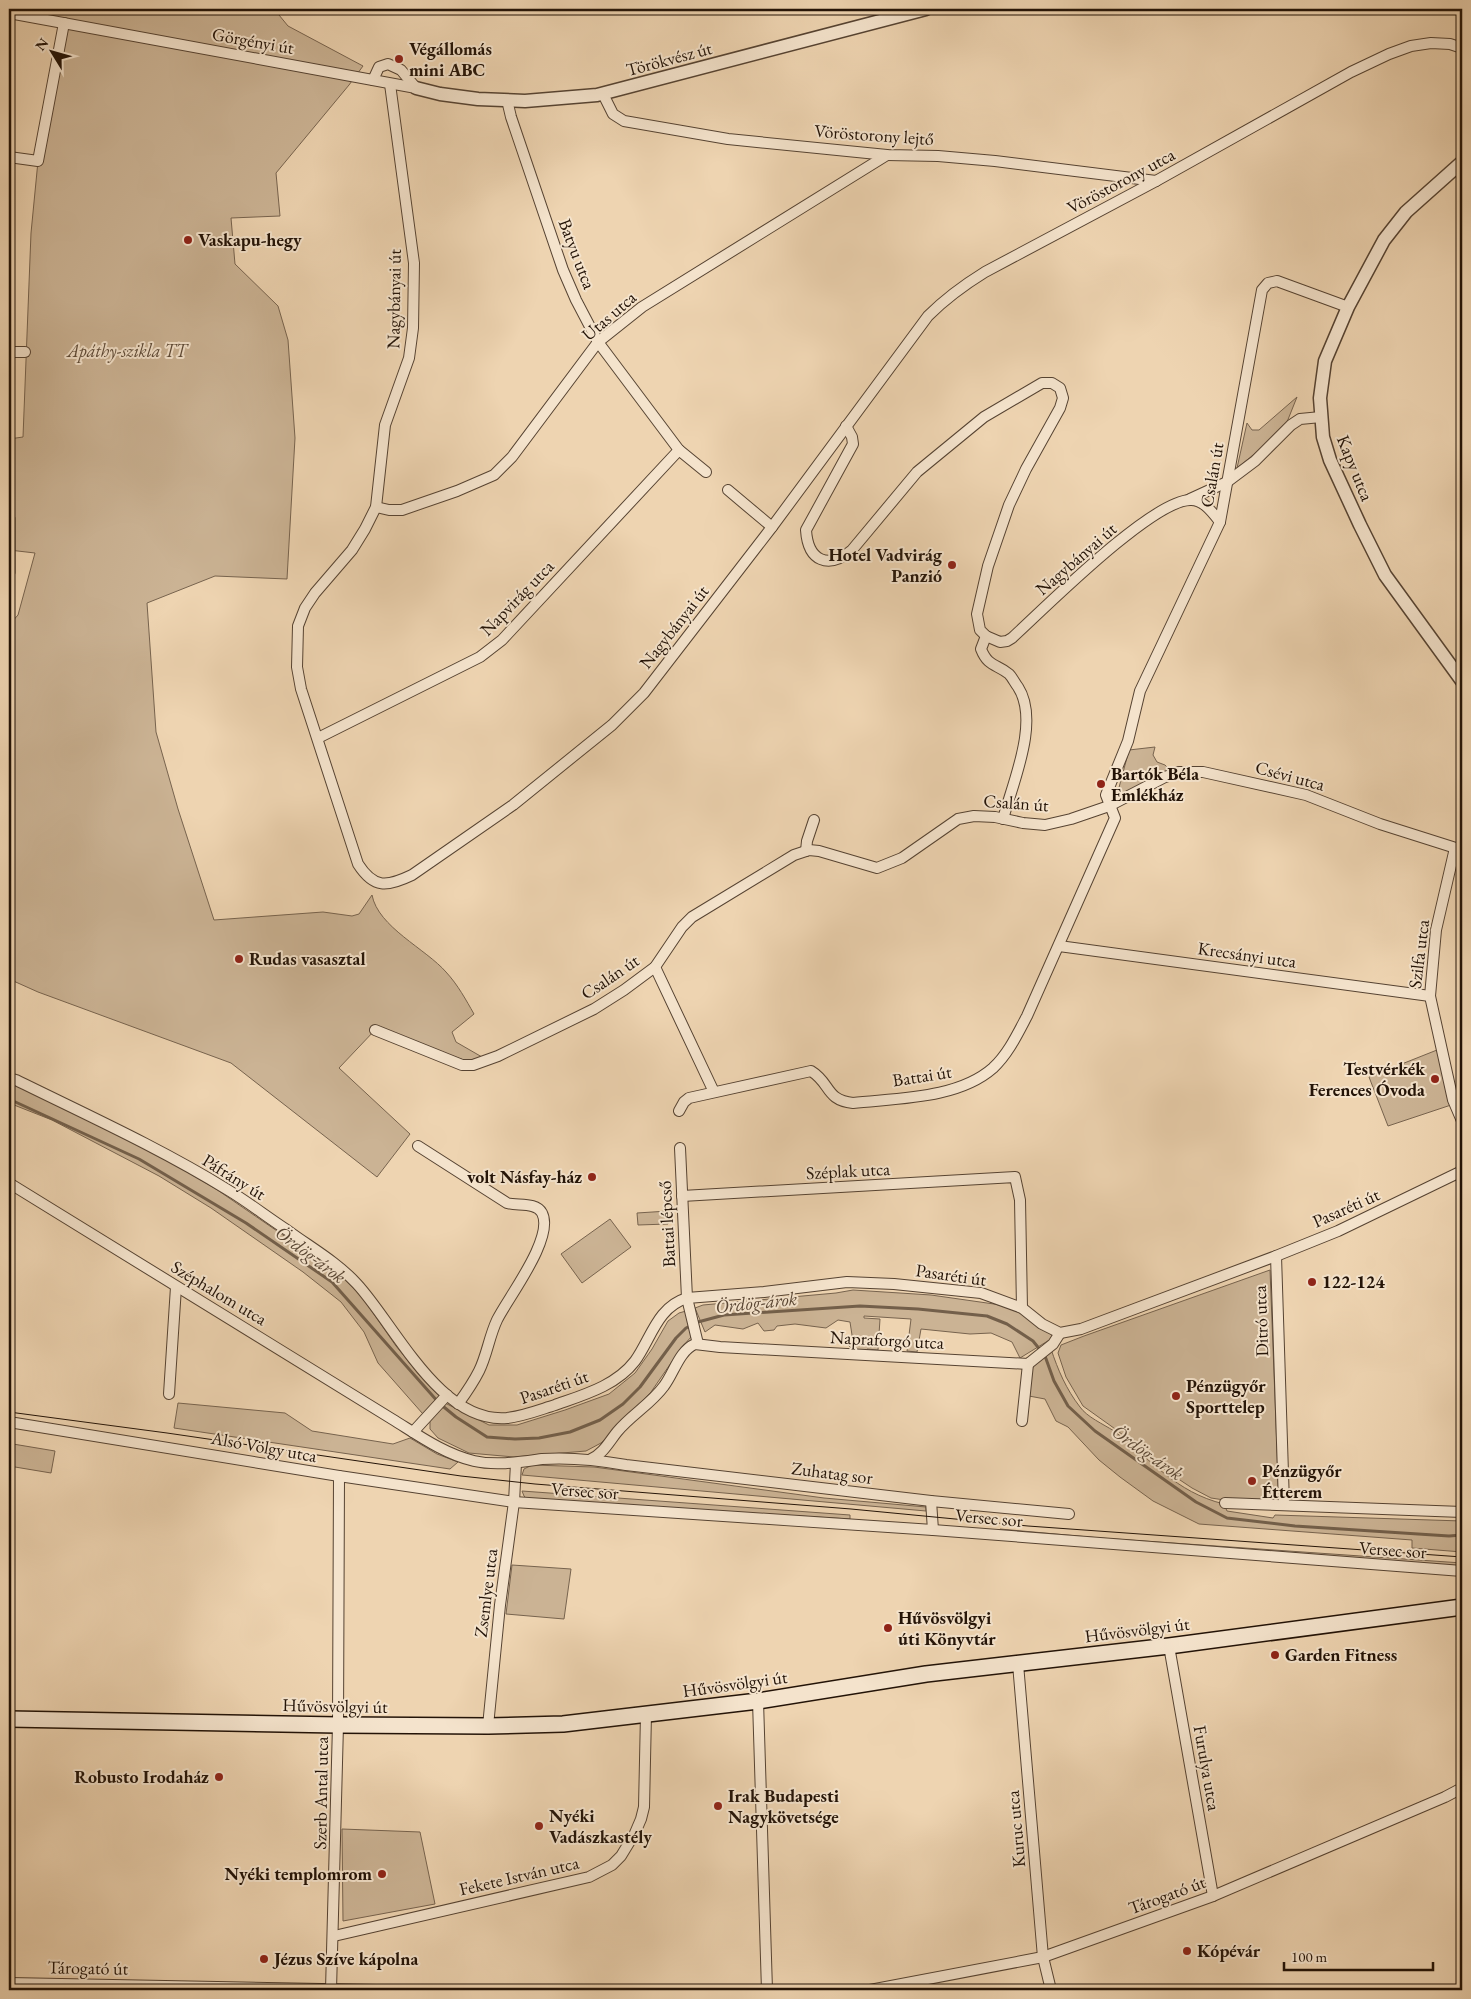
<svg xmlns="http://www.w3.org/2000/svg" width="1471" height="1999" font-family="'EB Garamond',serif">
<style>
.green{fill:#cbb394;stroke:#77634e}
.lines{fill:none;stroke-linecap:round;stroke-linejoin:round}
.stream{stroke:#735f4a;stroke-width:3}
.minor-casing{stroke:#564332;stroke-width:12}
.tertiary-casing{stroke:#564332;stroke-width:15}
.secondary-casing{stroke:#231307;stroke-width:18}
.minor{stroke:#f4e3cc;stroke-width:10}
.tertiary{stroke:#f4e3cc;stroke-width:12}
.secondary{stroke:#f4e3cc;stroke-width:15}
.tram{stroke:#231307;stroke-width:1}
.poi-dot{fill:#8f2418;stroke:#f4e3cc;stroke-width:2}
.labels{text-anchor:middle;stroke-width:4;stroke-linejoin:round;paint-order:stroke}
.street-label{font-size:18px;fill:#231307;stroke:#f4e3cc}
.poi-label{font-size:18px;font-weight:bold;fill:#231307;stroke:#f4e3cc;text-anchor:start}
.park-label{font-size:18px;font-style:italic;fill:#5e4b38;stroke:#f4e3cc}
.water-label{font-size:19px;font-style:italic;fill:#594634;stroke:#f4e3cc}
</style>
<rect width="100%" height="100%" fill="#eed4b1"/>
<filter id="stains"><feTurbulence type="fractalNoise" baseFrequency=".004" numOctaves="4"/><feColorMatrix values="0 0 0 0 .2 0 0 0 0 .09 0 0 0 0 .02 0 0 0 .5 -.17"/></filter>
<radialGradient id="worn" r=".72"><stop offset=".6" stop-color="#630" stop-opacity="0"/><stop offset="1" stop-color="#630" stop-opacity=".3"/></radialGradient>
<g class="green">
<path d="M 9,9 L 281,9 L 279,15 L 288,26 L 363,66 L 349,85 L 276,173 L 280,216 L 231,218 L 235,264 L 278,306 L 288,340 L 295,438 L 287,579 L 215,576 L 147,603 L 156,732 L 178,809 L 214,920 L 323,912 L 352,916 L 359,914 L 372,895 C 378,927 426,949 446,972 C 458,985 466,1000 474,1014 L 452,1032 L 456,1042 L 482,1057 L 467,1061 L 375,1030 L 339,1068 L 410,1134 L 377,1177 L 231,1063 L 38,992 L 9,979 L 9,625 L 18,615 L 35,553 L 9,550 L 9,439 L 23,437 L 31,233 L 38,161 L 64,23 Z"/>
<path d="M 1297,397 L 1287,422 L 1258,451 L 1237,468 L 1247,423 L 1252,430 L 1259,430 Z"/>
<path d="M 1155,747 L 1153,755 L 1157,762 L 1165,765 L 1172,772 L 1125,795 L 1117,795 L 1129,750 Z"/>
<path d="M 1437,1050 L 1451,1105 L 1388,1126 L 1369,1077 Z"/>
<path d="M 9,1082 L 162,1157 L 216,1189 L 341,1275 L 362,1297 L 396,1346 L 420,1376 L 447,1404 L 489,1425 L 517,1425 L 565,1410 L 609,1394 L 635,1373 L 652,1349 L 668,1321 L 679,1313 L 686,1311 L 692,1336 L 682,1347 L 651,1392 L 618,1426 L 601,1443 L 586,1451 L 514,1457 L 469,1453 L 438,1438 L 430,1429 L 430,1422 L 378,1363 L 364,1332 L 341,1302 L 303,1272 L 211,1208 L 159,1176 L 52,1120 L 9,1103 Z"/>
<path d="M 668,1211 L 668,1224 L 638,1225 L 637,1213 Z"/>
<path d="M 610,1219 L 631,1247 L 582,1283 L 561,1254 Z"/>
<path d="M 1270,1270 L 1279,1502 L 1231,1501 L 1211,1498 L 1192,1488 L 1165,1470 L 1118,1431 L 1083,1406 L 1066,1377 L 1058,1353 L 1061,1345 L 1084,1336 Z"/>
<path d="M 853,1290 L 931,1295 L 994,1304 L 1013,1308 L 1052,1334 L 1051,1339 L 1020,1358 L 1012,1342 L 991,1333 L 970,1334 L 921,1329 L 917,1352 L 907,1351 L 911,1319 L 864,1316 L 864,1318 L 880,1319 L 878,1350 L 867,1349 L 868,1353 L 856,1353 L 848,1345 L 852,1335 L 850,1322 L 838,1320 L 826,1328 L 795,1324 L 777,1326 L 774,1330 L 764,1331 L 758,1323 L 743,1329 L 715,1325 L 705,1332 L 695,1308 L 703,1305 L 836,1293 Z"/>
<path d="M 1051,1349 C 1058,1370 1066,1389 1080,1407 C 1087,1417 1103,1424 1114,1431 C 1152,1460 1175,1492 1224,1504 L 1227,1511 L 1273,1518 L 1275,1515 L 1462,1521 L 1462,1552 L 1412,1548 L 1412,1540 L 1199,1524 L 1153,1501 L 1120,1477 L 1099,1460 L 1068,1427 L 1056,1421 L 1045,1399 L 1029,1396 L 1031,1365 Z"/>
<path d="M 178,1403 L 285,1413 L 312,1431 L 393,1444 L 410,1438 L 437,1454 L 458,1462 L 450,1469 L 174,1428 Z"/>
<path d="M 13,1444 L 55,1451 L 51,1473 L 9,1466 Z"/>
<path d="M 532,1465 L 594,1467 L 824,1498 L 926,1507 L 926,1511 L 522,1475 L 524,1469 Z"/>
<path d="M 522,1491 L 850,1515 L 850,1519 L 528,1500 L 524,1496 Z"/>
<path d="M 1000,1529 L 1100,1538 L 1462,1563 L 1462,1566 L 999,1532 Z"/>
<path d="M 512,1565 L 571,1569 L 564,1619 L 506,1614 Z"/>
<path d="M 342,1829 L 420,1832 L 435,1904 L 343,1921 Z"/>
</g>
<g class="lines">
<g class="stream">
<path d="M 9,509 L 14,518 L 14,573"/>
<path d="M 9,1099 L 139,1159 L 246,1223 L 332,1282 L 439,1403 L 456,1417 L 487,1437 L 515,1439 L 539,1438 L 570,1432 L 600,1420 L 623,1404 L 640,1387 L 676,1338 L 686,1328 L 698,1322 L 724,1315 L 860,1306 L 918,1309 L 987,1316 L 1007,1324 L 1033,1341 L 1045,1356 L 1054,1381 L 1068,1406 L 1095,1431 L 1196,1502 L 1227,1518 L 1295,1526 L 1449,1536 L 1462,1535"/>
</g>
<defs>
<g id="minor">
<path d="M 9,13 L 416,88"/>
<path d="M 373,80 L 379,67 L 388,64 L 401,70 L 416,88"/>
<path d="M 390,84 L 414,263 L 413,328 L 409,358 L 385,425 L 376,507 L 365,529 L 352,550 L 315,593 L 305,608 L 298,626 L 297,667 L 301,689 L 358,864 C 374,889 387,887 412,875 L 513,805 L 612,725 L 644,693 L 772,527 L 928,316 C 945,299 964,285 985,272 L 1156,181 L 1351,72 L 1389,54 L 1411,46 L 1431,43 L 1450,44 L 1462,48"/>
<path d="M 603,94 L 613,114 L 624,121 L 728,139 L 887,155 L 938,156 L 995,161 L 1156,181"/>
<path d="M 507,100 L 511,117 L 563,270 L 576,300 L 598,342 L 679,450 L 706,472"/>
<path d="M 9,157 L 38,161 L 64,23"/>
<path d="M 9,352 L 25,352"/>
<path d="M 846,426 L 852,437 L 853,444 L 806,530 C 808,561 828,570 852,550 L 917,472 L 984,417 L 1042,383 L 1052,383 L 1060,388 L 1063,398 L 1060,408 L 1026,469 L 1009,505 L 988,566 L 977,614 L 980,630 L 986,636 L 1000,642 L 1007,641 L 1012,638 C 1044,609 1151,501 1190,500 C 1203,499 1213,513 1220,522"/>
<path d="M 728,490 L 772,527"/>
<path d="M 1190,499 L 1227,482 L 1255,461 L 1291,425 L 1300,419 L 1321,417"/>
<path d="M 376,507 L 389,510 L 402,510 L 457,491 L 494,475 L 512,457 L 598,342 L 642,307 L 887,155"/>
<path d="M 986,636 L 981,649 C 988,667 997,664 1009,674 C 1012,677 1015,683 1018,687 C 1040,721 1013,782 1003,819"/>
<path d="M 318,738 L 480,657 L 502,640 L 679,450"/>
<path d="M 1455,848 L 1436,930 L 1430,996 L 1453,1100 L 1462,1121"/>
<path d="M 806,851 L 807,841 L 814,820"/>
<path d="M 1059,946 L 1430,996"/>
<path d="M 655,967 L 714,1092"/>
<path d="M 375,1030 L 462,1065 L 473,1065 L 498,1056 L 594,1009 L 624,990 L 655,967 L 682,927 L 692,917 L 794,855 L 809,850 L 819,851 L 877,868 L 902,858 L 958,819 L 974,816 L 995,817 L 1023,823 L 1045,825 L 1071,819 L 1109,806 L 1165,777 L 1179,772 L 1203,772 L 1306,795 L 1380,824 L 1462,850"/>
<path d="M 9,1078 L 16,1080 C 87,1115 160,1148 228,1190 C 248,1202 267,1217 287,1230 C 310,1247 337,1262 357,1284 C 395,1325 440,1424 507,1418 C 524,1416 539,1410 555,1405 C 583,1395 616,1386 635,1361 C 651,1339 657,1307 687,1298 L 764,1292 L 847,1282 L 894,1284 L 981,1293 L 1022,1308 L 1042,1324 L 1060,1333 L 1081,1329 L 1276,1256 L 1338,1231 L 1462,1171"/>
<path d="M 679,1111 L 684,1102 L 689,1098 L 811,1071 C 831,1083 825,1100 853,1103 C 897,1098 958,1099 993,1068 C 1008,1054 1017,1035 1027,1016 L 1115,818 L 1106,795 L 1128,741 L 1140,691 L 1220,522 L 1262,290 L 1268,283 L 1277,281 L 1348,307"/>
<path d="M 418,1146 L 507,1203 C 518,1206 536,1202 542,1213 C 555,1238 507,1299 497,1320 C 489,1337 487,1355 479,1371 C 473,1383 466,1393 458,1404"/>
<path d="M 680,1148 L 687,1298 L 698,1344"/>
<path d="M 9,1183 L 392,1419 C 418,1435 444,1454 474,1461 C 496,1466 520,1462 542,1459 C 571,1457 598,1460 626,1465 L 931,1501 L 1069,1514"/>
<path d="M 682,1196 L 1015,1177 L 1020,1200 L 1022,1308"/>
<path d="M 1276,1256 L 1284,1504"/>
<path d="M 169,1394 L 176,1287"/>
<path d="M 1022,1421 L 1028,1364"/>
<path d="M 9,1422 L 339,1476 L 514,1502 L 933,1530 L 1462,1571"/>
<path d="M 413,1432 L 447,1395"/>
<path d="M 591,1459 C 603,1454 609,1442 617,1432 C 631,1415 651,1404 664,1386 C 674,1373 679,1351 695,1344 L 720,1347 L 1028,1364 L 1053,1344 L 1060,1333"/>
<path d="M 931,1501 L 933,1530"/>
<path d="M 1225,1503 L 1462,1512"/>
<path d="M 1169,1646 L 1213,1896"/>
<path d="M 1018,1664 L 1043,1957 L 1051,1990"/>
<path d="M 758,1701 L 767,1990"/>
<path d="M 488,1726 L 500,1605 L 514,1502 L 516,1463"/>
<path d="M 334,1936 L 589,1877 L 612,1865 L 621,1856 L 635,1833 L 641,1819 L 644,1807 L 646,1714"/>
<path d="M 9,1983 L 376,1990"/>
<path d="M 331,1990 L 338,1725 L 339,1476"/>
<path d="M 870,1990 L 1043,1957 L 1213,1896 L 1445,1797 L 1462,1788"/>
</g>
<g id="tertiary">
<path d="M 416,88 L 440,94 L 478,99 L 525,101 L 597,95 L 926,9"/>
<path d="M 1462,162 L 1406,212 L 1384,240 L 1348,307 L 1325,361 L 1320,398 L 1323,437 L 1330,460 L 1360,525 L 1385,575 L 1462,681"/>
</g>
<path id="secondary" d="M 9,1719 L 338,1725 L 488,1726 L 563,1724 L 758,1701 L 926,1674 L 1169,1646 L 1462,1607"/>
</defs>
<use href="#minor" class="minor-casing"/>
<use href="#tertiary" class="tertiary-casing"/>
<use href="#secondary" class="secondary-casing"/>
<use href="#minor" class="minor"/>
<use href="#tertiary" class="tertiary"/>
<use href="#secondary" class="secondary"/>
<path class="tram" d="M 9,1412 L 167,1433 L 461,1476 L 535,1484 L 851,1509 L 1028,1526 L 1462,1557"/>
</g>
<g class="poi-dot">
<circle cx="399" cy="59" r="5"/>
<circle cx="188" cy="240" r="5"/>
<circle cx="952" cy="565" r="5"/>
<circle cx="1101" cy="784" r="5"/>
<circle cx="239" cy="959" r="5"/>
<circle cx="1435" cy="1079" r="5"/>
<circle cx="592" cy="1177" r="5"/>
<circle cx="1312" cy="1282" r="5"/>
<circle cx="1176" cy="1396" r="5"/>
<circle cx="1252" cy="1481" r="5"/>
<circle cx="888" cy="1628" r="5"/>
<circle cx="1275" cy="1655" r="5"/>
<circle cx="219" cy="1777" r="5"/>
<circle cx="718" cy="1806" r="5"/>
<circle cx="539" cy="1826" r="5"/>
<circle cx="382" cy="1874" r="5"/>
<circle cx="1187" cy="1951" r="5"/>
<circle cx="264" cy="1959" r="5"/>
</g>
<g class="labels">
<g class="street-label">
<text transform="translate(253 41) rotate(10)" y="6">Görgényi út</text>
<text transform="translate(669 59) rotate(-15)" y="6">Törökvész út</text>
<text transform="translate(874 135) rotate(4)" y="6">Vöröstorony lejtő</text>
<text transform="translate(1121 181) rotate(-28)" y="6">Vöröstorony utca</text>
<text transform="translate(577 254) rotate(69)" y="6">Batyu utca</text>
<text transform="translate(394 299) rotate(-89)" y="6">Nagybányai út</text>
<text transform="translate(609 316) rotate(-41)" y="6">Utas utca</text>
<text transform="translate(1355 468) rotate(68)" y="6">Kapy utca</text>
<text transform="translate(1212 475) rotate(-80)" y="6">Csalán út</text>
<text transform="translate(1076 559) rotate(-41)" y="6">Nagybányai út</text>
<text transform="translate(517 598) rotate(-46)" y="6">Napvirág utca</text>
<text transform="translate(674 627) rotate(-52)" y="6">Nagybányai út</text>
<text transform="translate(1290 776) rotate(15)" y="6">Csévi utca</text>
<text transform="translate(1016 803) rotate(4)" y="6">Csalán út</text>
<text transform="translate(1419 954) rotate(-83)" y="6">Szilfa utca</text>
<text transform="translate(1247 955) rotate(8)" y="6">Krecsányi utca</text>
<text transform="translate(610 977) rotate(-34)" y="6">Csalán út</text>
<text transform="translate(922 1076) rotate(-9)" y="6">Battai út</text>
<text transform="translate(848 1171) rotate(-3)" y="6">Széplak utca</text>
<text transform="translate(234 1177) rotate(32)" y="6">Páfrány út</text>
<text transform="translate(1346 1208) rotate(-24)" y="6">Pasaréti út</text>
<text transform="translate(667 1224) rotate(-93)" y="6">Battai lépcső</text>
<text transform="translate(951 1275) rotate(8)" y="6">Pasaréti út</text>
<text transform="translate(219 1293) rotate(31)" y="6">Széphalom utca</text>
<text transform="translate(1261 1321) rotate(-92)" y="6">Ditró utca</text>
<text transform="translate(887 1340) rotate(3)" y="6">Napraforgó utca</text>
<text transform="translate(554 1387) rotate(-19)" y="6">Pasaréti út</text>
<text transform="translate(264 1447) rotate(10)" y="6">Alsó Völgy utca</text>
<text transform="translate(832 1473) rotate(7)" y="6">Zuhatag sor</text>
<text transform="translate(585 1491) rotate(4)" y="6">Versec sor</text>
<text transform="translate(989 1518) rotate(5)" y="6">Versec sor</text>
<text transform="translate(1393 1550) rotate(4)" y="6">Versec sor</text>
<text transform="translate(486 1593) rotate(-83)" y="6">Zsemlye utca</text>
<text transform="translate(1137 1630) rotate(-7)" y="6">Hűvösvölgyi út</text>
<text transform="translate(735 1684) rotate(-8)" y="6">Hűvösvölgyi út</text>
<text transform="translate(335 1706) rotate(1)" y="6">Hűvösvölgyi út</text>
<text transform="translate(1207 1768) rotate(80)" y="6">Furulya utca</text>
<text transform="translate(321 1793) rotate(-89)" y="6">Szerb Antal utca</text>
<text transform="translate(1016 1829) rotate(-95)" y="6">Kuruc utca</text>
<text transform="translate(519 1876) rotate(-13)" y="6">Fekete István utca</text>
<text transform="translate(1167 1895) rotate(-20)" y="6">Tárogató út</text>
<text transform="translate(88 1968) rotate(1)" y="6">Tárogató út</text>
</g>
<g class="poi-label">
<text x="409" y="55">Végállomás<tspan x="409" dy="21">mini ABC</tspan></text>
<text x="198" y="246">Vaskapu-hegy</text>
<text x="942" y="561" text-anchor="end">Hotel Vadvirág<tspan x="942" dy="21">Panzió</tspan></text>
<text x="1111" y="780">Bartók Béla<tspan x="1111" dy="21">Emlékház</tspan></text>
<text x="249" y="965">Rudas vasasztal</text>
<text x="1425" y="1075" text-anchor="end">Testvérkék<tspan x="1425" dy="21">Ferences Óvoda</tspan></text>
<text x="582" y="1183" text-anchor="end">volt Násfay-ház</text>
<text x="1322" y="1288">122-124</text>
<text x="1186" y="1392">Pénzügyőr<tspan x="1186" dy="21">Sporttelep</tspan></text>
<text x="1262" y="1477">Pénzügyőr<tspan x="1262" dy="21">Étterem</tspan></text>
<text x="898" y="1624">Hűvösvölgyi<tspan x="898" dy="21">úti Könyvtár</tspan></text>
<text x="1285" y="1661">Garden Fitness</text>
<text x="209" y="1783" text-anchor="end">Robusto Irodaház</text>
<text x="728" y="1802">Irak Budapesti<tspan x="728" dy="21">Nagykövetsége</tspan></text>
<text x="549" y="1822">Nyéki<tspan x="549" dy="21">Vadászkastély</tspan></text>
<text x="372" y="1880" text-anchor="end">Nyéki templomrom</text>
<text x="1197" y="1957">Kópévár</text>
<text x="274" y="1965">Jézus Szíve kápolna</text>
</g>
<g class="park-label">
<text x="127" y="357">Apáthy-szikla TT</text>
</g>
<g class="water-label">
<text transform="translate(311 1254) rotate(37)" y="7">Ördög-árok</text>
<text transform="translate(756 1302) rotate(-6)" y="7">Ördög-árok</text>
<text transform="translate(1148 1452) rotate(35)" y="7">Ördög-árok</text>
</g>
</g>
<rect width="1471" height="1999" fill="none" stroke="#eed4b1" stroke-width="30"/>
<rect x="10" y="10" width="1451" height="1979" fill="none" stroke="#231307" stroke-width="2.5"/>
<rect x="15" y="15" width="1441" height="1969" fill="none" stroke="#231307"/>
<g transform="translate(52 52) rotate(307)" stroke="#f4e3cc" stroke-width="4" paint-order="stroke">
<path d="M0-4L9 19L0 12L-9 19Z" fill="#231307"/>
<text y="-8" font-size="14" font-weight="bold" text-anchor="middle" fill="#231307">N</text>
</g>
<path d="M1284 1962v8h149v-8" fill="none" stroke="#231307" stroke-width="2.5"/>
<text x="1291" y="1962" font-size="15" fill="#231307" stroke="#f4e3cc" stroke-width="4" paint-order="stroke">100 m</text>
<rect width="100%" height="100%" filter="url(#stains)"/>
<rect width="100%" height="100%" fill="url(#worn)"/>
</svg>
